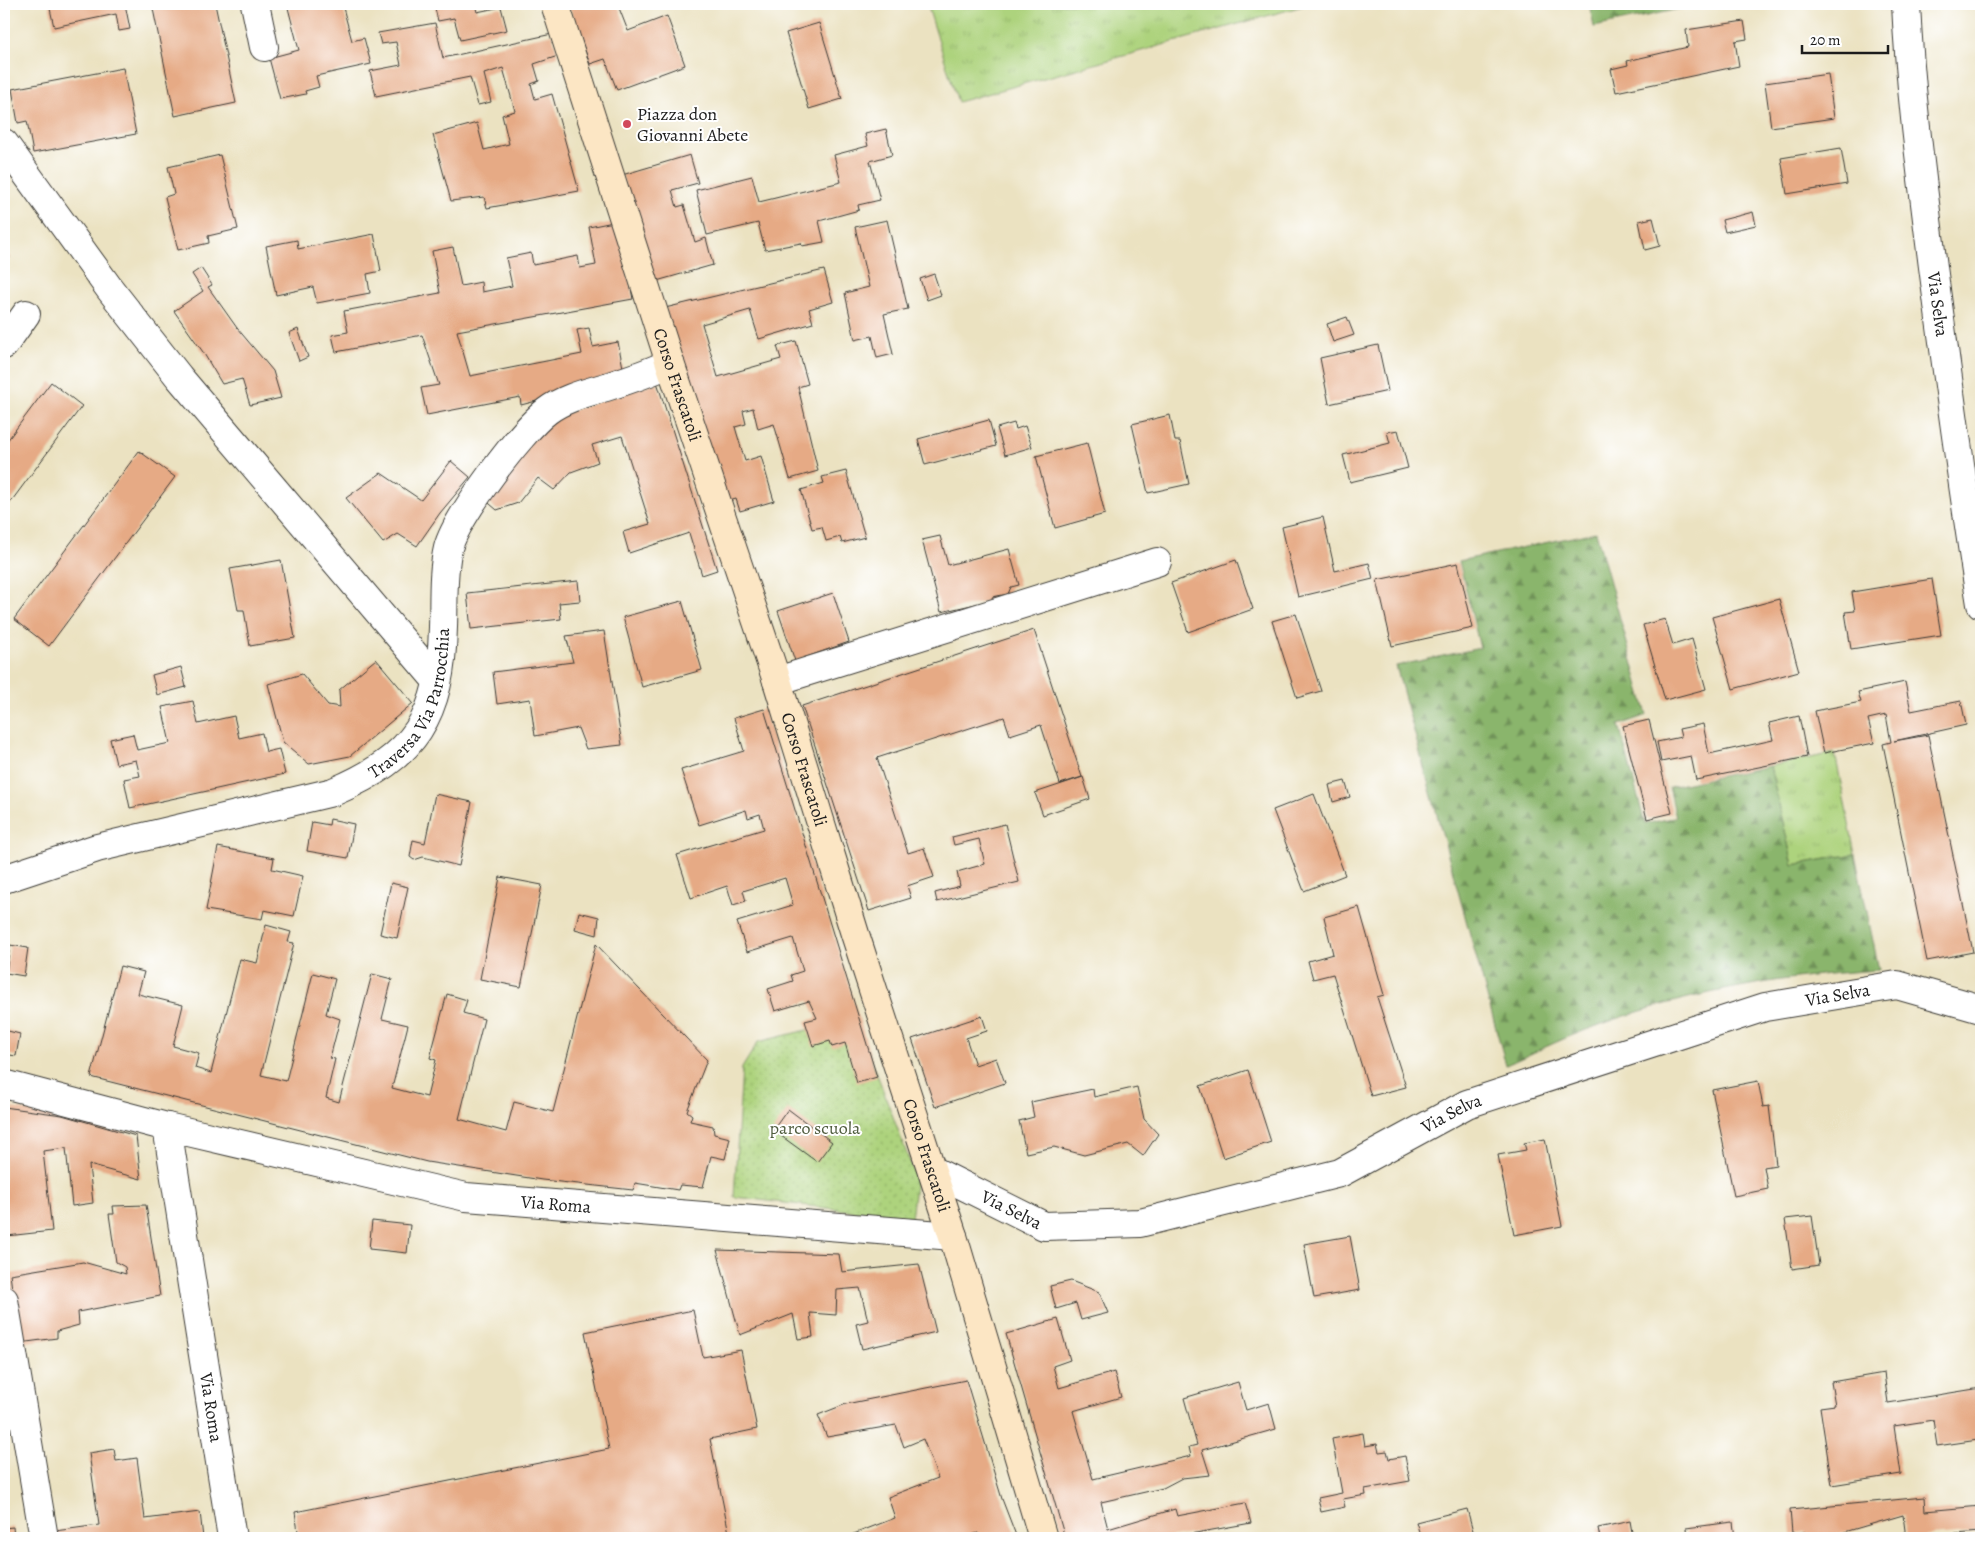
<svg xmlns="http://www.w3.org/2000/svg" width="1985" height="1542" font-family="Alegreya,serif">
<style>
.grass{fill:url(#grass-tufts);stroke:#64784c}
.forest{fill:url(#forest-firs);stroke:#536844}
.park{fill:url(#park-dots);stroke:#64784c}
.building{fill:#e6aa85}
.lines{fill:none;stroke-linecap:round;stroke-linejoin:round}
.street-casing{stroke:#3b3a35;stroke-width:30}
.secondary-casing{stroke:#3b3a35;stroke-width:30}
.street{stroke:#fff;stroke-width:28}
.secondary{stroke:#fce6c4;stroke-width:28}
.poi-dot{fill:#d1495b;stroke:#fff;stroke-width:2}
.labels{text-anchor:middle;stroke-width:4;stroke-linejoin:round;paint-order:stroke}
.poi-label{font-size:18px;fill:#1c1c1c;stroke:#fff;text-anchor:start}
.street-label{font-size:18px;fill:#1c1c1c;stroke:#fff}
.park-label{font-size:18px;fill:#4f5c3e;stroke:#fff}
</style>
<defs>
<pattern id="grass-tufts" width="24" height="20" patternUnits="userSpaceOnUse" patternTransform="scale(1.25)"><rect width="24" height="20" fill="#add37d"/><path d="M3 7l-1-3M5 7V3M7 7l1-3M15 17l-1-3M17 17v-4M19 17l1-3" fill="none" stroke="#94b56b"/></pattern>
<pattern id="forest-firs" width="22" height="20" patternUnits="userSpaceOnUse" patternTransform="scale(1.25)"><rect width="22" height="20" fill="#8ab56c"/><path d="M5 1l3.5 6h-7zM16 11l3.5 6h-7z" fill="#709258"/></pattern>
<pattern id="park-dots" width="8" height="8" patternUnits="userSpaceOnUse" patternTransform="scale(1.25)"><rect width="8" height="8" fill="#add37d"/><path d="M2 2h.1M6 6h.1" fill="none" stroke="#94b56b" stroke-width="1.8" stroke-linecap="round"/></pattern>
</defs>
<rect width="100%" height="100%" fill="#fff"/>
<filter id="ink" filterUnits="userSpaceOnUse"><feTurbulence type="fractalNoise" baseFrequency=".02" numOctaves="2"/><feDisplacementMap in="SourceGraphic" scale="10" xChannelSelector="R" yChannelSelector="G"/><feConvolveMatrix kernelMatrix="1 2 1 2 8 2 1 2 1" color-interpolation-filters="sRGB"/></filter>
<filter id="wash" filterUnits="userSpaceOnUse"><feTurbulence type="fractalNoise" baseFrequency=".0096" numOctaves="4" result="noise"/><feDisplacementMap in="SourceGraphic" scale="20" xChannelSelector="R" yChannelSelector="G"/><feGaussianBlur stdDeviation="1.12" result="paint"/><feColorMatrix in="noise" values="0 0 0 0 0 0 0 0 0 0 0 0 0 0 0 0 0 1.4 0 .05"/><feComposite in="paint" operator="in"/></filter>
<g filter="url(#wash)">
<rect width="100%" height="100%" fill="#ebe2c1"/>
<g class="grass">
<path d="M 927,4 L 1310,4 L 958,102 Z"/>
<path d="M 1835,753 L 1855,854 L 1793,865 L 1770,766 Z"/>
</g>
<g class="forest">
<path d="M 1589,4 L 1703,4 L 1594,27 Z"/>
<path d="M 1596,532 L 1647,715 L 1619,725 L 1645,824 L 1676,817 L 1669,787 L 1770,766 L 1793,865 L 1855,854 L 1879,970 C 1780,976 1679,994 1586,1030 C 1559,1040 1533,1053 1506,1065 L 1396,666 L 1480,648 L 1459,561 Z"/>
</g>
<path class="park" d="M 856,1018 L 916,1178 L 911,1218 L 734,1197 L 742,1068 L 758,1042 Z"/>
<g id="blocks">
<g class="building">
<path d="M 49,4 L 125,4 L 130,29 L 119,31 L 116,14 L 54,27 Z"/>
<path d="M 152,4 L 215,4 L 236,103 L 175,116 Z"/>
<path d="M 287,4 L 342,4 L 352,41 L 364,38 L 371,64 L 316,76 L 319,87 L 305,91 L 306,94 L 280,99 L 269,58 L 299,50 Z"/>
<path d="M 434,4 L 475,4 L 477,12 L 501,7 L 507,30 L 460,40 L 454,18 L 438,21 Z"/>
<path d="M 568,4 L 630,4 L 619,8 L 628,31 L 667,16 L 685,65 L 617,90 L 605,59 L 590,64 Z"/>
<path d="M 1744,21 L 1747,39 L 1735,41 L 1739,66 L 1616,92 L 1611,69 L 1628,65 L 1627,61 L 1688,47 L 1686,30 Z"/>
<path d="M 435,23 L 443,58 L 552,34 L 558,56 L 534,64 L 539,81 L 531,84 L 535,99 L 552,94 L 579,191 L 487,208 L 484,197 L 451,201 L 433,135 L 477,123 L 484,150 L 509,144 L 502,115 L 515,111 L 503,68 L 484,74 L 491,102 L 478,105 L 470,77 L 376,96 L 370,71 L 401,65 L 396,42 L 381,44 L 378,33 Z"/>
<path d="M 819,23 L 842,99 L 809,109 L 786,33 Z"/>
<path d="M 123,68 L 136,134 L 33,153 L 27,121 L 18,123 L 12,89 Z"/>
<path d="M 1828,74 L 1834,118 L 1771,127 L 1765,83 Z"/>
<path d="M 886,129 L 892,155 L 870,161 L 880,200 L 858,205 L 859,210 L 819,221 L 824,242 L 802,246 L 801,243 L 765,250 L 758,223 L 707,235 L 696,190 L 752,176 L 759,202 L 841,182 L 834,155 L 868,146 L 865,134 Z"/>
<path d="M 1841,148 L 1847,184 L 1787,194 L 1781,158 Z"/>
<path d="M 220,155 L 238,229 L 208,236 L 209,243 L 178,250 L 165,197 L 174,194 L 168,167 Z"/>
<path d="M 690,155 L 698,183 L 672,190 L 677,207 L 684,205 L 695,242 L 706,238 L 713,265 L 653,282 L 622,175 Z"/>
<path d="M 1753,212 L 1756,225 L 1725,232 L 1722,220 Z"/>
<path d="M 1653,218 L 1660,246 L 1645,250 L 1639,221 Z"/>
<path d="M 887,220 L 908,309 L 884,314 L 893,354 L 877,358 L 872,336 L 855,340 L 845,293 L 869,287 L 855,227 Z"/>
<path d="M 618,221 L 633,299 L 457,331 L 470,376 L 582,354 L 577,330 L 589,328 L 593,347 L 618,342 L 625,378 L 521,405 L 520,397 L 427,415 L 421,388 L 439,385 L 422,335 L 336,352 L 332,335 L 348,332 L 344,311 L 440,293 L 432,251 L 453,247 L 461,286 L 481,282 L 482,292 L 512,286 L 506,258 L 531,253 L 533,265 L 578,256 L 580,268 L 596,265 L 589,227 Z"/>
<path d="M 374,234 L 381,271 L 367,274 L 370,293 L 317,303 L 313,287 L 276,295 L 266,246 L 297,240 L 298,249 Z"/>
<path d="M 4,252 L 10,257 L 4,266 Z"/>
<path d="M 201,268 L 212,285 L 208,287 L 237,328 L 273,371 L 281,398 L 250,405 L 242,379 L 222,384 L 203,352 L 174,311 L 203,291 L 192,274 Z"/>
<path d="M 824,270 L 833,302 L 809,309 L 813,323 L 759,339 L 750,310 L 702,324 L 718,377 L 781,359 L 777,346 L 796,341 L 808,384 L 798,387 L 818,471 L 790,479 L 774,424 L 758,429 L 753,408 L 743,411 L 746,424 L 735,427 L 745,461 L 761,456 L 774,501 L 740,511 L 736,499 L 722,503 L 665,308 Z"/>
<path d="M 934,274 L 941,295 L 927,300 L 920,279 Z"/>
<path d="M 1347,317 L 1354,335 L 1333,342 L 1327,324 Z"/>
<path d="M 298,329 L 308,357 L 299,361 L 289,333 Z"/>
<path d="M 1378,345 L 1388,391 L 1329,404 L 1320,358 Z"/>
<path d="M 51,382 L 82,406 L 4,511 L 4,445 Z"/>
<path d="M 657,382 L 717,570 L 702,575 L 689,533 L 629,553 L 623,532 L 650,524 L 622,436 L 592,445 L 598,462 L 571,472 L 554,490 L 538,478 L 518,503 L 497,510 L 483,498 L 551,418 Z"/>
<path d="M 1170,415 L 1175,441 L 1180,441 L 1189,484 L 1148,493 L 1132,424 Z"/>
<path d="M 989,420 L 996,446 L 925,465 L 918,439 Z"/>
<path d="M 1014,423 L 1016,429 L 1025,426 L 1032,447 L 1005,455 L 997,428 Z"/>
<path d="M 1398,430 L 1408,468 L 1350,482 L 1343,455 L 1390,443 L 1387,432 Z"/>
<path d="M 1087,443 L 1105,514 L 1055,528 L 1036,456 Z"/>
<path d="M 139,451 L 175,477 L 49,646 L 14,619 Z"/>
<path d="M 451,461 L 470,477 L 440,513 L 417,546 L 398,534 L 383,543 L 346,498 L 381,473 L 421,500 Z"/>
<path d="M 846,471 L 865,537 L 842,543 L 840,537 L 826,541 L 822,527 L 812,529 L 801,490 L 824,483 L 822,477 Z"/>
<path d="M 1323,517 L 1335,571 L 1369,563 L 1373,579 L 1298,597 L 1282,527 Z"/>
<path d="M 940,536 L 948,565 L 1009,549 L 1019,585 L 1011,587 L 1008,594 L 992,597 L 993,600 L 941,612 L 922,540 Z"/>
<path d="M 281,560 L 295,638 L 250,646 L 244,610 L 238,610 L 230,569 Z"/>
<path d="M 1236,560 L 1253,609 L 1188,632 L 1171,583 Z"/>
<path d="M 1458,563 L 1473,628 L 1392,646 L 1377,580 Z"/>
<path d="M 1932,579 L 1941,635 L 1851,649 L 1845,612 L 1855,611 L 1852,592 Z"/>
<path d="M 578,581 L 580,601 L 559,603 L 561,619 L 471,629 L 467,593 Z"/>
<path d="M 833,593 L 849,642 L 795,661 L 778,611 Z"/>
<path d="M 1779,599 L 1799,671 L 1733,689 L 1712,617 Z"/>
<path d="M 682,601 L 702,670 L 642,687 L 623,617 Z"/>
<path d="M 1296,614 L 1321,691 L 1297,698 L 1272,621 Z"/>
<path d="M 1665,619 L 1673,645 L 1692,639 L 1706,689 L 1665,700 L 1643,625 Z"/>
<path d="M 1034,630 L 1082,777 L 1060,784 L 1041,725 L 1010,735 L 1004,717 L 877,758 L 908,853 L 924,848 L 934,877 L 907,886 L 911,898 L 869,911 L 802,706 Z"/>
<path d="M 604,631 L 622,745 L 586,749 L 578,728 L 535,736 L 530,699 L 497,704 L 493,672 L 573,662 L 566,636 Z"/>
<path d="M 376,659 L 413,703 L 350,756 L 309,764 L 283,742 L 268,684 L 302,674 L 328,705 L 340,707 L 339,690 Z"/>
<path d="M 181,667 L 186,687 L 157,695 L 152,675 Z"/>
<path d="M 1905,682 L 1911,711 L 1961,701 L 1966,725 L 1894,741 L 1928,735 L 1973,952 L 1927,961 L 1883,744 L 1891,742 L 1886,715 L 1868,719 L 1874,743 L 1824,753 L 1815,711 L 1861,702 L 1858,692 Z"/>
<path d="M 193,701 L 198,724 L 234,716 L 239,738 L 262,733 L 266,752 L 279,749 L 285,774 L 130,808 L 124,779 L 140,776 L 136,760 L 116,764 L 110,739 L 133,734 L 137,750 L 170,743 L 162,707 Z"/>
<path d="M 764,709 L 877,1077 L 857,1083 L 845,1043 L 832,1047 L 830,1041 L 813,1046 L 805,1021 L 817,1018 L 809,1001 L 775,1011 L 768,989 L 793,981 L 791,975 L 803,971 L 793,938 L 747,952 L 737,922 L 793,905 L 785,878 L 743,891 L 746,901 L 733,905 L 727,886 L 691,898 L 677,855 L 764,829 L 760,814 L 748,818 L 746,810 L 699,825 L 681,770 L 744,751 L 734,718 Z"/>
<path d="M 1799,716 L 1807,757 L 1696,780 L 1691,756 L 1661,762 L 1657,742 L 1681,737 L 1679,729 L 1703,724 L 1709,754 L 1773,740 L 1769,723 Z"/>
<path d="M 1649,720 L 1672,813 L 1647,819 L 1623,726 Z"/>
<path d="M 1083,777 L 1090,799 L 1043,815 L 1035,793 Z"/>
<path d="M 1345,781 L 1350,797 L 1333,802 L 1329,785 Z"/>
<path d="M 435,794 L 472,802 L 459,866 L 423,857 L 414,860 L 410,857 L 413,840 L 425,843 Z"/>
<path d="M 1314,794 L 1345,875 L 1304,891 L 1273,810 Z"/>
<path d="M 330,819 L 354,824 L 348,858 L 307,851 L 312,822 L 329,825 Z"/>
<path d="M 1005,824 L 1019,882 L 937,902 L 935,893 L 960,886 L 957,872 L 985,864 L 979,839 L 954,845 L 952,837 Z"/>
<path d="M 218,847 L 274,858 L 272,869 L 303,876 L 294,916 L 264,910 L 262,919 L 206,910 Z"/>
<path d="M 500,877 L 542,885 L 521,987 L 480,979 Z"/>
<path d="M 391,883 L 408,887 L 397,938 L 380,934 Z"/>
<path d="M 1359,907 L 1384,995 L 1377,997 L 1406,1087 L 1371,1096 L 1333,974 L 1313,979 L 1308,961 L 1333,954 L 1324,917 Z"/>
<path d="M 579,912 L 599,917 L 597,935 L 575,929 Z"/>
<path d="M 266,925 L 291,932 L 288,942 L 294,943 L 261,1075 L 286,1081 L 313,973 L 335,979 L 326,1014 L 340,1019 L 330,1058 L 335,1059 L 326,1098 L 339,1102 L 372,974 L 392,979 L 382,1019 L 408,1025 L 392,1088 L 427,1097 L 436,1060 L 430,1058 L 447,994 L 467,1000 L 463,1013 L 484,1019 L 459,1119 L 506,1132 L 514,1102 L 553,1112 L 596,944 L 707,1060 L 687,1111 L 692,1115 L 690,1121 L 713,1126 L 714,1134 L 730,1138 L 725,1159 L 711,1156 L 703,1187 L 680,1185 L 678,1190 L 635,1183 L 633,1190 L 542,1180 L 427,1162 L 91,1077 L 120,966 L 144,972 L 138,994 L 183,1005 L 173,1046 L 199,1053 L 195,1068 L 211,1073 L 240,959 L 257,963 Z"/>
<path d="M 10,945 L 28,948 L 24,976 L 6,973 Z"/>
<path d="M 982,1016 L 987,1031 L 966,1038 L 975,1065 L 996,1058 L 1005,1083 L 935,1107 L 912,1039 Z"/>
<path d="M 4,1030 L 20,1034 L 16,1056 L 4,1054 Z"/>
<path d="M 1248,1070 L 1271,1142 L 1223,1158 L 1200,1086 Z"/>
<path d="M 1758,1081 L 1763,1107 L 1769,1106 L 1776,1165 L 1764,1167 L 1768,1189 L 1734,1196 L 1712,1090 Z"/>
<path d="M 1137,1087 L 1144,1119 L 1158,1134 L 1143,1156 L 1128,1144 L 1084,1155 L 1054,1147 L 1026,1153 L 1019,1121 L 1034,1117 L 1031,1102 L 1093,1089 L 1094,1097 Z"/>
<path d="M 4,1107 L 62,1115 L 136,1136 L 141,1179 L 89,1165 L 93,1203 L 72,1206 L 66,1148 L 43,1151 L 52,1231 L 7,1236 L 4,1203 Z"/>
<path d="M 788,1109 L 832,1142 L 817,1162 L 773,1130 Z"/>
<path d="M 1545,1139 L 1562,1226 L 1514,1235 L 1498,1155 L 1526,1150 L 1524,1143 Z"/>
<path d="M 146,1205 L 160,1296 L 78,1312 L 79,1325 L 57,1331 L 57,1338 L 19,1343 L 10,1274 L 83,1262 L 126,1274 L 125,1267 L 116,1262 L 109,1214 L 114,1214 L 113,1206 Z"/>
<path d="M 1812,1216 L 1819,1265 L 1792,1269 L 1785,1219 Z"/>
<path d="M 372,1221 L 410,1225 L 407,1253 L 369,1249 Z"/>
<path d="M 1350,1236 L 1360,1290 L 1314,1298 L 1304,1244 Z"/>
<path d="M 717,1250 L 839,1254 L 842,1272 L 919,1264 L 936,1332 L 862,1349 L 856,1324 L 868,1321 L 860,1288 L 837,1290 L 836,1315 L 810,1313 L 813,1337 L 798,1339 L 793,1314 L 740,1335 Z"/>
<path d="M 1071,1281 L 1099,1292 L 1108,1313 L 1081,1320 L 1076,1303 L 1056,1309 L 1050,1286 Z"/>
<path d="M 693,1310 L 703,1357 L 741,1350 L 757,1429 L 710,1439 L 730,1538 L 299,1538 L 295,1512 L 609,1449 L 585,1332 Z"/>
<path d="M 1058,1319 L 1070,1360 L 1053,1366 L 1059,1388 L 1114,1372 L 1121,1397 L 1073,1411 L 1093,1479 L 1191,1456 L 1189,1447 L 1197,1445 L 1184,1398 L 1238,1382 L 1246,1410 L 1269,1403 L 1276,1429 L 1202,1450 L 1210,1475 L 1182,1478 L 1163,1488 L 1101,1502 L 1108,1529 L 1175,1509 L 1177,1516 L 1245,1503 L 1251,1523 L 1168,1538 L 1065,1538 L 1006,1334 Z"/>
<path d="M 1884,1373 L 1888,1403 L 1981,1388 L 1981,1452 L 1978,1440 L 1937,1446 L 1933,1420 L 1894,1426 L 1901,1474 L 1832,1485 L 1820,1407 L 1835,1405 L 1831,1382 Z"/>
<path d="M 966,1380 L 1002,1499 L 1017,1538 L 980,1538 L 978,1533 L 961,1538 L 852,1538 L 851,1535 L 895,1518 L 888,1497 L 938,1478 L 923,1439 L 904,1447 L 896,1425 L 827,1437 L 818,1415 L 846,1404 Z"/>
<path d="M 1363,1433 L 1365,1446 L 1377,1444 L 1379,1452 L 1387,1451 L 1389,1459 L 1405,1456 L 1410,1481 L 1365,1489 L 1366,1495 L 1343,1499 L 1345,1507 L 1321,1512 L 1318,1498 L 1342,1493 L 1332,1439 Z"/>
<path d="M 114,1449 L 116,1461 L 137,1458 L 145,1519 L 200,1512 L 203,1538 L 56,1538 L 55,1531 L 99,1525 L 89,1453 Z"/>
<path d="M 1924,1497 L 1925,1511 L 1981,1506 L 1981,1532 L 1906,1538 L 1903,1515 L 1824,1538 L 1806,1538 L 1805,1532 L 1792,1533 L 1790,1510 Z"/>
<path d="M 1467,1509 L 1475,1538 L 1421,1538 L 1416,1522 Z"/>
<path d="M 1630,1521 L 1633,1538 L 1600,1538 L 1598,1528 Z"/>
<path d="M 1733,1522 L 1735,1538 L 1687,1538 L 1686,1528 Z"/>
<path d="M 13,1527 L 14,1538 L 4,1538 L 4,1528 Z"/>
</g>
</g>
</g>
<g filter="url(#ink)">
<use href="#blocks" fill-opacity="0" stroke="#3b3a35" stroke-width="1"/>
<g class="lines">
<defs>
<g id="street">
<path d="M 255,4 L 264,47"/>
<path id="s1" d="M 1906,4 C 1910,92 1922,179 1933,267 C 1948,380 1963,492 1981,604"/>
<path d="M 4,143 L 109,288 L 179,377 L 437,681"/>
<path d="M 4,345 L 26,314"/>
<path d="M 777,681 L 1157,562"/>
<path id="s2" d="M 4,879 L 97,848 L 333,792 C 416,757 441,716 443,627 C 444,601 442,573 448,548 C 456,517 521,431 547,411 C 564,398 586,393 606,387 C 628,380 649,373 670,363"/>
<path id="s3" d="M 4,1084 L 167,1127 L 466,1197 L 953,1236"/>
<path id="s4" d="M 167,1127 L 232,1538"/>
<path id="s5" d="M 932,1170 L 1044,1226 L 1140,1223 L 1340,1173 L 1467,1104 L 1765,1007 L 1897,985 L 1981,1009"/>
<path d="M 4,1300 L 44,1538"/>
</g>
<g id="secondary">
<path id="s6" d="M 555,4 L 670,363 L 777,681 L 855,934 L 953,1236 L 1043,1538"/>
</g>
</defs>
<use href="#street" class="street-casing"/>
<use href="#secondary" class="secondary-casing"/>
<use href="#street" class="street"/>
<use href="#secondary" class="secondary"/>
</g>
</g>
<circle class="poi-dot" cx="627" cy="124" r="5"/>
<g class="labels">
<g class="poi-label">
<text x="637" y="120">Piazza don<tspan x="637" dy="21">Giovanni Abete</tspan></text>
</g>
<g class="street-label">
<text dy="6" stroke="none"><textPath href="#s1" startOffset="302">Via Selva</textPath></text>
<text dy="6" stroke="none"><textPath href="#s6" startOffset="400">Corso Frascatoli</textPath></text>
<text dy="6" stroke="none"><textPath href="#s2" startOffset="468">Traversa Via Parrocchia</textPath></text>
<text dy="6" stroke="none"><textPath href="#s6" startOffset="805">Corso Frascatoli</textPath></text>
<text dy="6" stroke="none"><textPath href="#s5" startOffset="959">Via Selva</textPath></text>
<text dy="6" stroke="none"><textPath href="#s5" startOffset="554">Via Selva</textPath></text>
<text dy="6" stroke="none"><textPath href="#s6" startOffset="1210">Corso Frascatoli</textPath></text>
<text dy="6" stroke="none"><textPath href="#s3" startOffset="566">Via Roma</textPath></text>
<text dy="6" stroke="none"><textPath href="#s5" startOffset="89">Via Selva</textPath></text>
<text dy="6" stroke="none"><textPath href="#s4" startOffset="284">Via Roma</textPath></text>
</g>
<g class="park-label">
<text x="815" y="1134">parco scuola</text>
</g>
</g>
<rect width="1985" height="1542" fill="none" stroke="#fff" stroke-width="20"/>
<path d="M1802 45v8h86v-8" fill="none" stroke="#1c1c1c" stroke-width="2.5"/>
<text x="1810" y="45" font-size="15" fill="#1c1c1c" stroke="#ffffff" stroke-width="4" paint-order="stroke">20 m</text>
</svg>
